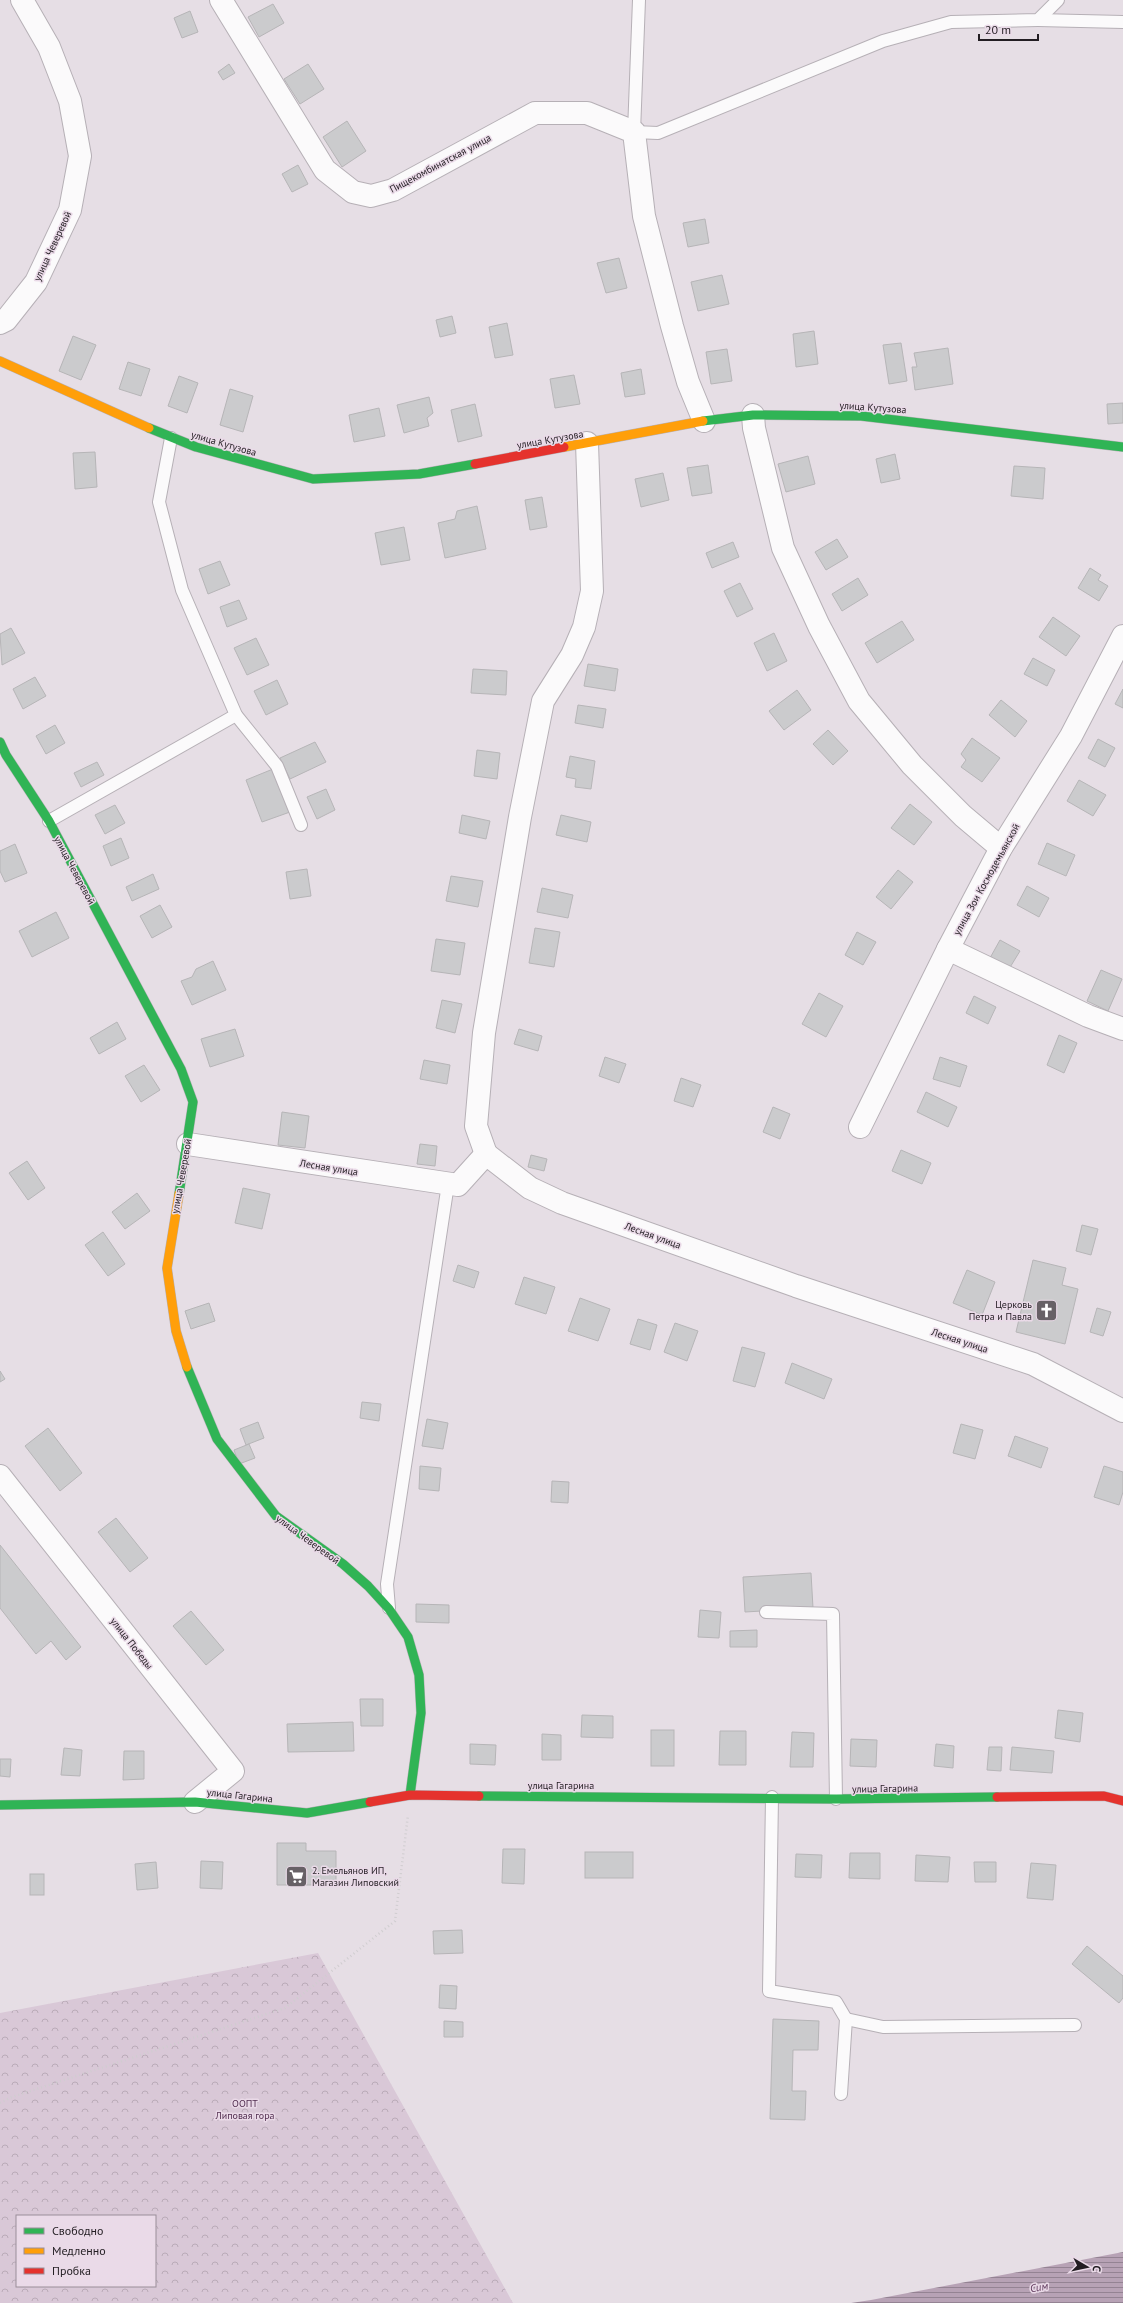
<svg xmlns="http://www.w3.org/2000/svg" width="1123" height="2303" font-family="'PT Sans',sans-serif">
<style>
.park{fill:url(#park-crowns);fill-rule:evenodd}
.water{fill:url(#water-rules)}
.building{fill:#cbcbcd;stroke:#b6b5b7}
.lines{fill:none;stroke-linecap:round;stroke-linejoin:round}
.lane-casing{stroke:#b6b0b6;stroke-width:14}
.street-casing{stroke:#b6b0b6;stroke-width:24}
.fast-casing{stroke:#b6b0b6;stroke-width:10}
.slow-casing{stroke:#b6b0b6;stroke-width:10}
.jam-casing{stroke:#b6b0b6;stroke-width:10}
.path{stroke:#d0cdd0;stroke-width:2.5;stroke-dasharray:1 3;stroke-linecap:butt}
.lane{stroke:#fbfafb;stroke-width:12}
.street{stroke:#fbfafb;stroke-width:22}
.fast{stroke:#30b455;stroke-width:9}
.slow{stroke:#ff9f0a;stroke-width:9}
.jam{stroke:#e5322d;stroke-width:9}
.labels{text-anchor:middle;stroke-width:3;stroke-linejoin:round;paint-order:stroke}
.street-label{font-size:10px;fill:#221d22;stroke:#eadae8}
.poi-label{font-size:10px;fill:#221d22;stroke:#eadae8;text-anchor:end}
.park-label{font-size:10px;fill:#522e50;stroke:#eadae8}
.water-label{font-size:11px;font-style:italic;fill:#603a5d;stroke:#eadae8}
</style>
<defs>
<pattern id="park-crowns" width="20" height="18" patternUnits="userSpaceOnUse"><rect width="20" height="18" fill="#d9c8d7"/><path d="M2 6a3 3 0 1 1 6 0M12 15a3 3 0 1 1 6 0" fill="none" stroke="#baabb8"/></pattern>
<pattern id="water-rules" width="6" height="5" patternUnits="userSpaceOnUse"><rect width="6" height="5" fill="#b7a2b5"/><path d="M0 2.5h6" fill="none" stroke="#948393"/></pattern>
</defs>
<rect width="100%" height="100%" fill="#e6dee5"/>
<path class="park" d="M 318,1953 L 513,2303 L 0,2303 L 0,2013 ZM 17,2216 L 155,2216 L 155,2286 L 17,2286 Z"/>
<path class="water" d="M 1123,2252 L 1123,2303 L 851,2303 L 871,2300 Z"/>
<g class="building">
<path d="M 273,4 L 284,23 L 259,37 L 248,17 Z"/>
<path d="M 190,11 L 198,32 L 182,38 L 174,18 Z"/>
<path d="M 229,64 L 235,73 L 223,80 L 218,72 Z"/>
<path d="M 308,64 L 324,89 L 300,104 L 284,79 Z"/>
<path d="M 347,121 L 366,151 L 342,167 L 323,137 Z"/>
<path d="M 298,165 L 308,184 L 292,192 L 282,174 Z"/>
<path d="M 705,219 L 709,243 L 688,247 L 683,223 Z"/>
<path d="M 619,258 L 627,288 L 606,293 L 597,263 Z"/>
<path d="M 722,275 L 729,304 L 698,311 L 691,282 Z"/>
<path d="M 452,316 L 456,333 L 440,337 L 436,320 Z"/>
<path d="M 507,323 L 513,355 L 495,358 L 489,327 Z"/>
<path d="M 814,331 L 818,364 L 796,367 L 793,334 Z"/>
<path d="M 73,336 L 96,345 L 81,380 L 59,371 Z"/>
<path d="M 901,343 L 907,381 L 889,384 L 883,345 Z"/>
<path d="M 948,348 L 953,384 L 915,390 L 912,367 L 917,367 L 914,353 Z"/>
<path d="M 727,349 L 732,381 L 711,384 L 706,352 Z"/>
<path d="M 128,362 L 150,369 L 141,396 L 119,389 Z"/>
<path d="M 641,369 L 645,394 L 625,397 L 621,373 Z"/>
<path d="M 574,375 L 580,404 L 555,408 L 550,379 Z"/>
<path d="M 179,376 L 198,383 L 187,413 L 168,406 Z"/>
<path d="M 230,389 L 253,396 L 243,432 L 220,425 Z"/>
<path d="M 429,397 L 433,413 L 427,418 L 429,426 L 404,433 L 397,405 Z"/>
<path d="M 1123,403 L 1123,423 L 1108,424 L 1107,404 Z"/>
<path d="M 475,404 L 482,436 L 458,442 L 451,410 Z"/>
<path d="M 379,408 L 385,436 L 354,442 L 349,415 Z"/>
<path d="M 95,452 L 97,487 L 75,489 L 73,453 Z"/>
<path d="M 895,454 L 900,479 L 881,483 L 876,459 Z"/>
<path d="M 808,456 L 815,484 L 786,492 L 778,464 Z"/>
<path d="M 708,465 L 712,493 L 692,496 L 687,468 Z"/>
<path d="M 1014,466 L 1045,468 L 1043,499 L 1011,496 Z"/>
<path d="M 663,473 L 669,500 L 641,507 L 635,479 Z"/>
<path d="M 542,497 L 547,527 L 530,530 L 525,500 Z"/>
<path d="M 477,506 L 486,549 L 445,558 L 438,523 L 455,519 L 457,511 Z"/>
<path d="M 404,527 L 410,560 L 381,565 L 375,533 Z"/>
<path d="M 837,539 L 848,557 L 826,570 L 815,552 Z"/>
<path d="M 733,542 L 739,557 L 712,568 L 706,553 Z"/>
<path d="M 220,561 L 230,585 L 208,594 L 199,569 Z"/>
<path d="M 1090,568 L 1101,575 L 1098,580 L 1108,586 L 1099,601 L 1078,588 Z"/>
<path d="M 858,578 L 868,595 L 842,611 L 832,594 Z"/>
<path d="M 740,583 L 753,609 L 737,617 L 724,591 Z"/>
<path d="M 239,600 L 247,619 L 227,627 L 220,607 Z"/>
<path d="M 1053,617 L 1080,636 L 1066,656 L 1039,637 Z"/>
<path d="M 902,621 L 914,640 L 877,663 L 865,643 Z"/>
<path d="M 11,628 L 25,653 L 2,665 L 0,634 Z"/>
<path d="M 774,633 L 787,661 L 767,671 L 754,643 Z"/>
<path d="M 256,638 L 269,665 L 247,675 L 234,648 Z"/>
<path d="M 1033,658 L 1055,670 L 1047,686 L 1024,674 Z"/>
<path d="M 588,664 L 618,669 L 615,691 L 584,686 Z"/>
<path d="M 473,669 L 507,671 L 506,695 L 471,693 Z"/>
<path d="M 35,677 L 46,696 L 23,709 L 13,689 Z"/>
<path d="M 277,680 L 288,704 L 266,715 L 254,691 Z"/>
<path d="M 1123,689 L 1123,708 L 1115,704 Z"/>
<path d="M 797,690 L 811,710 L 784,730 L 769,711 Z"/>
<path d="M 1001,700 L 1027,721 L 1015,737 L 989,715 Z"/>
<path d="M 578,705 L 606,709 L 603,728 L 575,723 Z"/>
<path d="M 55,725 L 65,743 L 46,754 L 36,736 Z"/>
<path d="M 828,730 L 848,751 L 833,765 L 813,744 Z"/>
<path d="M 972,738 L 1000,758 L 982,782 L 961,767 L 966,760 L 961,754 Z"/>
<path d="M 1098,739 L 1115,748 L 1105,767 L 1088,758 Z"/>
<path d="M 315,742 L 326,762 L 290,779 L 280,758 Z"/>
<path d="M 477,750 L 500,753 L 497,779 L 474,776 Z"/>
<path d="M 570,756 L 595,761 L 591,789 L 575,787 L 576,779 L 566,777 Z"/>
<path d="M 97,762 L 104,775 L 81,787 L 74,773 Z"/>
<path d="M 273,769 L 290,812 L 262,822 L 246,780 Z"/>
<path d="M 1079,780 L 1106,795 L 1093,816 L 1067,801 Z"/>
<path d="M 326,789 L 335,810 L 317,819 L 307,797 Z"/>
<path d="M 910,804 L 932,822 L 914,845 L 891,828 Z"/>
<path d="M 115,805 L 125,823 L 105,834 L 95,815 Z"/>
<path d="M 462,815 L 490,821 L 486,839 L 459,833 Z"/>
<path d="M 561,815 L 591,822 L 587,842 L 556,835 Z"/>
<path d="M 121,838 L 129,858 L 111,866 L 103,846 Z"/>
<path d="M 1047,843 L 1075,855 L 1066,876 L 1038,864 Z"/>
<path d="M 15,844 L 27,873 L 5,882 L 0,871 L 0,851 Z"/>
<path d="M 307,869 L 311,896 L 290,899 L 286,872 Z"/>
<path d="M 898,870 L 913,882 L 891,909 L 876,897 Z"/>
<path d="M 153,874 L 159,889 L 132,901 L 126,887 Z"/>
<path d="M 451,876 L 483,881 L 478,907 L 446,901 Z"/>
<path d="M 1027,886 L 1049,898 L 1039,917 L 1017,905 Z"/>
<path d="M 542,888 L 573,895 L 568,918 L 537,912 Z"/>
<path d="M 160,905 L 172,927 L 152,938 L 140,916 Z"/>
<path d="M 56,912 L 69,938 L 32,957 L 19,931 Z"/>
<path d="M 535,928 L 560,932 L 554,967 L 529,963 Z"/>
<path d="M 857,932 L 876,942 L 863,965 L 845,955 Z"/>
<path d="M 436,939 L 465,943 L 460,975 L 431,971 Z"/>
<path d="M 1000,940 L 1020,951 L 1009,969 L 990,958 Z"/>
<path d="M 213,961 L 226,990 L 192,1005 L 181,981 L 192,977 L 196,969 Z"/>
<path d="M 1101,970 L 1122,979 L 1108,1011 L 1087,1001 Z"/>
<path d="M 819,993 L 843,1006 L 826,1037 L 802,1024 Z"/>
<path d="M 974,996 L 996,1007 L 988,1024 L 966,1013 Z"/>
<path d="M 442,1000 L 462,1004 L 455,1033 L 436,1028 Z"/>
<path d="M 117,1022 L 126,1039 L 99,1054 L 90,1038 Z"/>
<path d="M 235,1029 L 244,1056 L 210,1067 L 201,1039 Z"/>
<path d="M 519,1029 L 542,1036 L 538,1051 L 514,1044 Z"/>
<path d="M 1059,1035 L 1077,1043 L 1064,1073 L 1047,1065 Z"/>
<path d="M 605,1057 L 626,1064 L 619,1083 L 599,1076 Z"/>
<path d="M 940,1057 L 967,1066 L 960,1087 L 933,1079 Z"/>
<path d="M 424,1060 L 450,1065 L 447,1084 L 420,1079 Z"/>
<path d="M 144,1065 L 160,1090 L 141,1102 L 125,1076 Z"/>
<path d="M 681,1078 L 701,1085 L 693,1107 L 674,1101 Z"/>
<path d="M 926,1092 L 957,1107 L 948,1127 L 917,1112 Z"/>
<path d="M 773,1107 L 790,1114 L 780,1139 L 763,1132 Z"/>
<path d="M 282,1112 L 309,1116 L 305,1148 L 278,1145 Z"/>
<path d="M 420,1144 L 437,1146 L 435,1166 L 417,1164 Z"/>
<path d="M 901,1150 L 931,1163 L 922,1184 L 892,1171 Z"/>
<path d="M 531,1155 L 547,1159 L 544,1171 L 528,1167 Z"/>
<path d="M 27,1161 L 45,1188 L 28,1200 L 9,1173 Z"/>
<path d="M 243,1188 L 270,1194 L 262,1229 L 235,1223 Z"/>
<path d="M 137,1193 L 150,1211 L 125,1229 L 112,1212 Z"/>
<path d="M 1082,1225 L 1098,1229 L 1091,1255 L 1076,1251 Z"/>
<path d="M 103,1232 L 125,1264 L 108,1276 L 85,1245 Z"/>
<path d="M 1033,1260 L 1066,1268 L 1062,1285 L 1078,1289 L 1065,1344 L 1016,1332 Z"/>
<path d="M 458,1265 L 479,1272 L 474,1288 L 453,1281 Z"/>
<path d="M 967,1270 L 995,1282 L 982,1315 L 953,1303 Z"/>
<path d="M 524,1277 L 555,1287 L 546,1314 L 515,1304 Z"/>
<path d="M 580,1298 L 610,1309 L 598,1341 L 568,1331 Z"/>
<path d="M 209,1303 L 215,1321 L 191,1329 L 185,1311 Z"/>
<path d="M 1097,1308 L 1111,1312 L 1103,1336 L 1090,1332 Z"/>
<path d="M 638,1319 L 657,1325 L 650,1350 L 630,1344 Z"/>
<path d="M 675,1323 L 698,1331 L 687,1361 L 664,1352 Z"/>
<path d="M 742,1347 L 765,1353 L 755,1387 L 733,1381 Z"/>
<path d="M 792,1363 L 832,1379 L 824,1399 L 785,1383 Z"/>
<path d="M 0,1371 L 5,1379 L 0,1382 Z"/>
<path d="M 362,1402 L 381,1404 L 379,1421 L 360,1418 Z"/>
<path d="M 427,1419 L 448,1423 L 443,1449 L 422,1446 Z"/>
<path d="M 258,1422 L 264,1438 L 246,1445 L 240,1429 Z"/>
<path d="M 961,1424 L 983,1430 L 975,1459 L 953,1453 Z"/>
<path d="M 48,1428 L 82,1473 L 60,1491 L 25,1446 Z"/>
<path d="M 1015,1436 L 1048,1448 L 1041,1468 L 1008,1456 Z"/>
<path d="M 249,1444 L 255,1458 L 239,1464 L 234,1450 Z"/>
<path d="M 420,1466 L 441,1468 L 439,1491 L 419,1489 Z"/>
<path d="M 1104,1466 L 1123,1472 L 1123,1492 L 1119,1505 L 1094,1497 Z"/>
<path d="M 552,1481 L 569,1482 L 568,1503 L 551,1502 Z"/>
<path d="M 116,1518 L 148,1558 L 130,1572 L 98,1532 Z"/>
<path d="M 0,1545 L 81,1647 L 66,1660 L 51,1641 L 36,1654 L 0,1608 Z"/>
<path d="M 811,1573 L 813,1608 L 745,1612 L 743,1577 Z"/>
<path d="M 416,1604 L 449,1605 L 449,1623 L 416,1622 Z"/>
<path d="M 700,1610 L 721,1612 L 719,1638 L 698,1637 Z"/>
<path d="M 191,1611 L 224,1650 L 206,1665 L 173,1626 Z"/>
<path d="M 757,1630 L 757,1647 L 730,1647 L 730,1631 Z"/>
<path d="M 360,1699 L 383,1699 L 383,1726 L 361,1726 Z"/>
<path d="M 1058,1710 L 1083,1713 L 1080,1742 L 1055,1738 Z"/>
<path d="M 582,1715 L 613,1716 L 613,1738 L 581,1737 Z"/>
<path d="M 353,1722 L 354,1751 L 288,1752 L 287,1724 Z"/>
<rect x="651" y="1730" width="23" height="36"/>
<path d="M 720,1731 L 746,1731 L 746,1765 L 719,1765 Z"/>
<path d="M 792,1732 L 814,1733 L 813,1767 L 790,1767 Z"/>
<path d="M 542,1734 L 561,1735 L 561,1760 L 542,1760 Z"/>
<path d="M 851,1739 L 877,1740 L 876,1767 L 850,1766 Z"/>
<path d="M 470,1744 L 496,1745 L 495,1765 L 470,1764 Z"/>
<path d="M 936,1744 L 954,1746 L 953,1768 L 934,1766 Z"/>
<path d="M 989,1747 L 1002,1747 L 1001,1771 L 987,1770 Z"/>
<path d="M 1012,1747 L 1054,1751 L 1052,1773 L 1010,1770 Z"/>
<path d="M 64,1748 L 82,1750 L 80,1776 L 61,1775 Z"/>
<path d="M 124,1751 L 144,1751 L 144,1779 L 123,1780 Z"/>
<path d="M 0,1759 L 11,1759 L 10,1777 L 0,1776 Z"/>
<path d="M 277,1843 L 306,1843 L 306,1851 L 336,1851 L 336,1885 L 277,1885 Z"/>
<path d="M 503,1849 L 525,1849 L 524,1884 L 502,1883 Z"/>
<rect x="585" y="1852" width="48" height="26"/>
<path d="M 850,1853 L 880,1853 L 880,1879 L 849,1878 Z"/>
<path d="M 796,1854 L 822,1855 L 821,1878 L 795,1877 Z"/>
<path d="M 916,1855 L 950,1857 L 948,1882 L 915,1881 Z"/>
<path d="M 201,1861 L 223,1862 L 222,1889 L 200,1888 Z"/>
<path d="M 156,1862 L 158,1888 L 137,1890 L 135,1864 Z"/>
<path d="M 974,1862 L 996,1862 L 996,1882 L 975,1882 Z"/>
<path d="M 1031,1863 L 1056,1865 L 1053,1900 L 1027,1898 Z"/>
<rect x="30" y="1874" width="14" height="21"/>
<path d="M 462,1930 L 463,1953 L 434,1954 L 433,1931 Z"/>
<path d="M 1087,1946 L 1123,1976 L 1123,1998 L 1119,2003 L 1072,1964 Z"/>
<path d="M 440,1985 L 457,1986 L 456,2009 L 439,2008 Z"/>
<path d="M 773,2019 L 819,2021 L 818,2050 L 793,2050 L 792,2091 L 806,2091 L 805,2120 L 770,2119 Z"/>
<path d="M 444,2021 L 463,2022 L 463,2037 L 444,2037 Z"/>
</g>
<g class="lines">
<defs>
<g id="lane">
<path d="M 639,0 L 634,132 L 658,133 L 883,41 L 951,22 L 1038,20 L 1058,0"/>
<path d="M 1038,20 L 1123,22"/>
<path d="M 171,438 L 159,502 L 182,590 L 236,715 L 277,766 L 301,825"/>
<path d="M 49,821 L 236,715"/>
<path d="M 389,1608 L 387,1584 L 448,1184"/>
<path d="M 766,1612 L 833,1614 L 836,1799"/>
<path d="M 772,1797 L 769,1991 L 836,2002 L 846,2019 L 841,2094"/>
<path d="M 846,2019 L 883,2027 L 1075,2025"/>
</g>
<g id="street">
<path d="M 221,0 L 325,170 L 353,192 L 371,196 L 393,190 L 535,113 L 587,113 L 634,132 L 644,216 L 672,326 L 688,382 L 704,421"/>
<path d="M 0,323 L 6,320 L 36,282 L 70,210 L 80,156 L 70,101 L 49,47 L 22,0"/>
<path d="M 753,415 L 754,428 L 783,548 L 819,626 L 859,701 L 912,765 L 963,816 L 1001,848"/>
<path d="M 948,949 L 1088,1016 L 1123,1029"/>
<path d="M 860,1127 L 948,949 L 1001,848 L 1071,736 L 1123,636"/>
<path d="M 188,1144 L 458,1185 L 486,1154 L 530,1188 L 562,1203 L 796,1286 L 1033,1364 L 1123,1411"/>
<path d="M 486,1154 L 476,1126 L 484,1033 L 520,817 L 543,701 L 572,655 L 584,627 L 592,591 L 587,443"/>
<path d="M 0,1476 L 233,1771 L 195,1802"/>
</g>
<g id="fast">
<path d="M 703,421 L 753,415 L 861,416 L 1123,447"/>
<path d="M 149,428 L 196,447 L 313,479 L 419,474 L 475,464"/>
<path d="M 0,742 L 6,755 L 49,821 L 181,1069 L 193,1102 L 179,1194"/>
<path d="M 187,1367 L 217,1439 L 276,1516 L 343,1564 L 368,1586 L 389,1609 L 408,1637 L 419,1675 L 421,1713 L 410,1795"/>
<path d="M 479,1796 L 836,1799 L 997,1797"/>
<path d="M 0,1805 L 195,1802 L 307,1813 L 370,1802"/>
</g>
<g id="slow">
<path d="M 0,361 L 149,428"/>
<path d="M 564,447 L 703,421"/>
<path d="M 179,1194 L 167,1268 L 176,1331 L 187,1367"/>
</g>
<g id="jam">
<path d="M 475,464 L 564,447"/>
<path d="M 997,1797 L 1104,1796 L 1123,1801"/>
<path d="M 370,1802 L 410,1795 L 479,1796"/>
</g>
</defs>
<use href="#lane" class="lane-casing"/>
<use href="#street" class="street-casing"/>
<use href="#fast" class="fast-casing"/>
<use href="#slow" class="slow-casing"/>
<use href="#jam" class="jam-casing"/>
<path class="path" d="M 0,2103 L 12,2097 L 285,2008 L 395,1921 L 408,1815"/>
<use href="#lane" class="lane"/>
<use href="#street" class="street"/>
<use href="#fast" class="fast"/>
<use href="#slow" class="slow"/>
<use href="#jam" class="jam"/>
</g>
<defs>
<symbol id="church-square" viewBox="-11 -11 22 22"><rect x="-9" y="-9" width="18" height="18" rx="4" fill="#676166" stroke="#eadae8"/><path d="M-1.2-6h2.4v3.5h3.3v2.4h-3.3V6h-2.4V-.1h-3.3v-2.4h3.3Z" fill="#fff"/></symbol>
<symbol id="supermarket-square" viewBox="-11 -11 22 22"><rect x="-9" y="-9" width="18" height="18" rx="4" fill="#676166" stroke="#eadae8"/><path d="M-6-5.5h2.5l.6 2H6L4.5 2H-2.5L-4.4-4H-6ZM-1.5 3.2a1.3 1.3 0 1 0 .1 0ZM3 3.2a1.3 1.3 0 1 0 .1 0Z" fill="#fff"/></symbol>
</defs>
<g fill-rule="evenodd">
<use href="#church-square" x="1034" y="1298" width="25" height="25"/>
<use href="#supermarket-square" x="284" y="1864" width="25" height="25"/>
</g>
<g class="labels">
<g class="street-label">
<text transform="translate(440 163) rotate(-28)" y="4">Пищекомбинатская улица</text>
<text transform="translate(52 246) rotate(-65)" y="4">улица Чеверевой</text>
<text transform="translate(873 407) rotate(4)" y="4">улица Кутузова</text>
<text transform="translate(550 439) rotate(-10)" y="4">улица Кутузова</text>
<text transform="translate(224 443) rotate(16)" y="4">улица Кутузова</text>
<text transform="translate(75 870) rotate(62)" y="4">улица Чеверевой</text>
<text transform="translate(986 879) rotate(-61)" y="4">улица Зои Космодемьянской</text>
<text transform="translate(329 1167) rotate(9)" y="4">Лесная улица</text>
<text transform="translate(181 1176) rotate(-80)" y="4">улица Чеверевой</text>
<text transform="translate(653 1235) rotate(20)" y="4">Лесная улица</text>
<text transform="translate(960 1340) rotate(18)" y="4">Лесная улица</text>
<text transform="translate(308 1539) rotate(36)" y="4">улица Чеверевой</text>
<text transform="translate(132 1643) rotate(52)" y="4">улица Победы</text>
<text x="561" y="1789">улица Гагарина</text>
<text transform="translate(885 1788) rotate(-1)" y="4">улица Гагарина</text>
<text transform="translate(240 1795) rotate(6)" y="4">улица Гагарина</text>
</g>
<g class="poi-label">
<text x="1032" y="1308">Церковь<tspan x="1032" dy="12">Петра и Павла</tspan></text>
<text x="312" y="1874" text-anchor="start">2. Емельянов ИП,<tspan x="312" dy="12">Магазин Липовский</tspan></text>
</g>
<g class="park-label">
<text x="245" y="2107">ООПТ<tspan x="245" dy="12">Липовая гора</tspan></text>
</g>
<g class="water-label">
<text transform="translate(1039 2287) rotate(-10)" y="4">Сим</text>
</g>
</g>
<rect x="16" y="2215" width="140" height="72" fill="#eadae8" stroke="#9a8e99"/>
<rect x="24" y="2228" width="20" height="6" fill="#30b455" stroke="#9a8e99"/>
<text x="52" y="2235" font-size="12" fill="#221d22">Свободно</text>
<rect x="24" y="2248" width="20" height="6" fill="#ff9f0a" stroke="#9a8e99"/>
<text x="52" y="2255" font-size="12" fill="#221d22">Медленно</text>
<rect x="24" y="2268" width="20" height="6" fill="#e5322d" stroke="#9a8e99"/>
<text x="52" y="2275" font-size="12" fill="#221d22">Пробка</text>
<g transform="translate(1087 2267) rotate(99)" stroke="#eadae8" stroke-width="3" paint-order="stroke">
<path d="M0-3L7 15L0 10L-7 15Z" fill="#221d22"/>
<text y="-6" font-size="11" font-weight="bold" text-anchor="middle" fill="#221d22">С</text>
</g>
<path d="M979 34v6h59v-6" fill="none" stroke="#221d22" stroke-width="2"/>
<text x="985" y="34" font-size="12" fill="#221d22" stroke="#eadae8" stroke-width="3" paint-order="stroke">20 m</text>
</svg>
